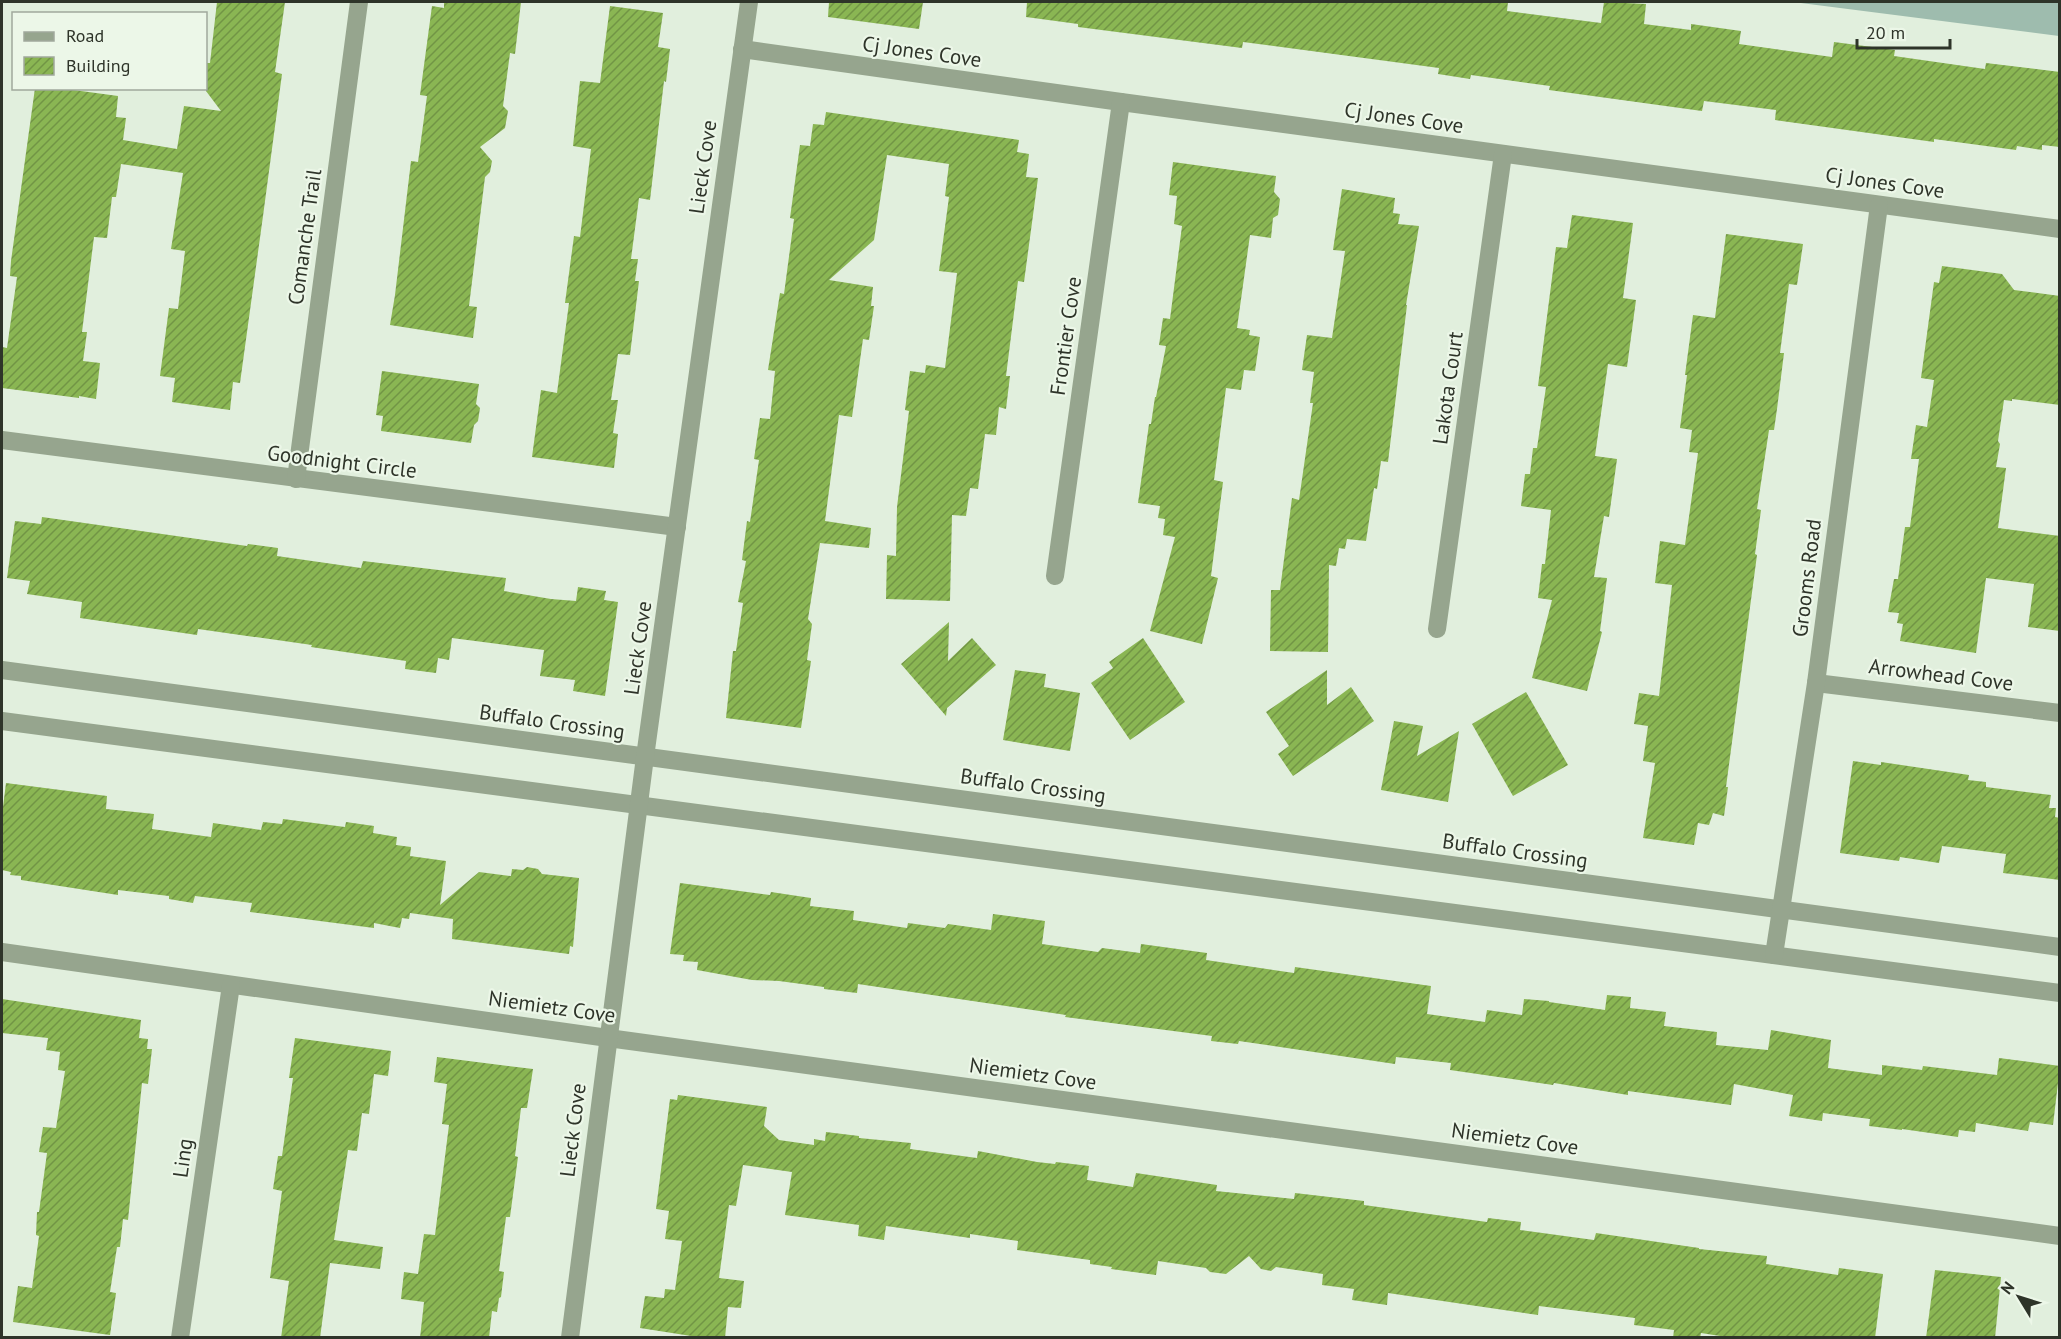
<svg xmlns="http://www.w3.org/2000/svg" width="2061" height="1339" font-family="'PT Sans',sans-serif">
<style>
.grass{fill:#9ebcae}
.building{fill:url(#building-hatch)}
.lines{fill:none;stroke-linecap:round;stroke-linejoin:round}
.street{stroke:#96a58e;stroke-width:18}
.labels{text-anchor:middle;stroke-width:4.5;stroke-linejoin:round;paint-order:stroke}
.street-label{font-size:21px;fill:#2e3429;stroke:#ecf7e8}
</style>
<defs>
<pattern id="building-hatch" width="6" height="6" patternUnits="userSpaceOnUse" patternTransform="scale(1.5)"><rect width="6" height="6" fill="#8ab653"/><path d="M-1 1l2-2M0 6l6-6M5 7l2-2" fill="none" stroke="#719545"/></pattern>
</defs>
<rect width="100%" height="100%" fill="#e1efdd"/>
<path class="grass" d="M 1793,2 L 2059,2 L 2059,36 Z"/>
<g class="building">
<path d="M 217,2 L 285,2 L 275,72 L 282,74 L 263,216 L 240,383 L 233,382 L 230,410 L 172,402 L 175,378 L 160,376 L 169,308 L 178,309 L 185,251 L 171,249 L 183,173 L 121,164 L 116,197 L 112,197 L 107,238 L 94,237 L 82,332 L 87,332 L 83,361 L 100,363 L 96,399 L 79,396 L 79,398 L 2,388 L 2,347 L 7,348 L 17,277 L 10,276 L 11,261 L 35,88 L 59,88 L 118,96 L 116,117 L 126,118 L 123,140 L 177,149 L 184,106 L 221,111 L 206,91 L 206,63 L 210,63 Z"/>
<path d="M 444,2 L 521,2 L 515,54 L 510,53 L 503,106 L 508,111 L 505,128 L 480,147 L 492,161 L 490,172 L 485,177 L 469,306 L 477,307 L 473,338 L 390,325 L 395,295 L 411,161 L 418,162 L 427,96 L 420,95 L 432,6 L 444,8 Z"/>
<path d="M 829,2 L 923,2 L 919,29 L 828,17 Z"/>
<path d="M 1027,2 L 1508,2 L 1507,11 L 1601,23 L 1604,2 L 1646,4 L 1644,24 L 1691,30 L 1691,24 L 1741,31 L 1739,44 L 1832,57 L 1834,42 L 1895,50 L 1894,56 L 1985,69 L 1986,63 L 2060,72 L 2060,147 L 2042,145 L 2042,150 L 2017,146 L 2016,150 L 1934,139 L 1934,142 L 1775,120 L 1776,110 L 1704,101 L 1702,111 L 1549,90 L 1550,86 L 1471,75 L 1470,79 L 1438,74 L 1439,68 L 1243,42 L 1242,48 L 1078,27 L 1078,24 L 1026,17 Z"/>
<path d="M 610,6 L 663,13 L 658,47 L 670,49 L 666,82 L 664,81 L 650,200 L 639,198 L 631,259 L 638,259 L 635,281 L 639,281 L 630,355 L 618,354 L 611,400 L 618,400 L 613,433 L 618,434 L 614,468 L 532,457 L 541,390 L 557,393 L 569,303 L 565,303 L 574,236 L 580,237 L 591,149 L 573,146 L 580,81 L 600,83 Z"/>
<path d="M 826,112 L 1019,140 L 1017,152 L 1029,154 L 1026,177 L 1038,178 L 1024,282 L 1018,281 L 1006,376 L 1010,376 L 1006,409 L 999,407 L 996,435 L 985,434 L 978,489 L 970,488 L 966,516 L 952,515 L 950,601 L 886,599 L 887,555 L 896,556 L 897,507 L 909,411 L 905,410 L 910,371 L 925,373 L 926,365 L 945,368 L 957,273 L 939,271 L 949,197 L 945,196 L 949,164 L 887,155 L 874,240 L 829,280 L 873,287 L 871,306 L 874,306 L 869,340 L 863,339 L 852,417 L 839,415 L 825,521 L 871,528 L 869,548 L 820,543 L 808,619 L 812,624 L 807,660 L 811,661 L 801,728 L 726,718 L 733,651 L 736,651 L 743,603 L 738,602 L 746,561 L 742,560 L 747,521 L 750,522 L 759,460 L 754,459 L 760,418 L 770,419 L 775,371 L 768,370 L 780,293 L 784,294 L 794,219 L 790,218 L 800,145 L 810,146 L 813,124 L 824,125 Z"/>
<path d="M 1173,162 L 1276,176 L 1274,192 L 1280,199 L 1278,215 L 1273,218 L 1271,238 L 1250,235 L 1237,328 L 1250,330 L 1249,335 L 1260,337 L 1255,371 L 1244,370 L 1241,390 L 1226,388 L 1214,480 L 1223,482 L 1211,576 L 1218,578 L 1202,644 L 1150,631 L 1175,537 L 1163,535 L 1165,519 L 1158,518 L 1160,506 L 1138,503 L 1149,424 L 1151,424 L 1155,397 L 1156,397 L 1166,346 L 1159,345 L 1163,318 L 1170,319 L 1182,226 L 1174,224 L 1177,196 L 1169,195 Z"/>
<path d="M 1342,189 L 1395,198 L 1393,213 L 1400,214 L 1398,224 L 1419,226 L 1406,305 L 1407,305 L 1388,462 L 1381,461 L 1377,489 L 1374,488 L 1366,541 L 1347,539 L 1345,549 L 1339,548 L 1336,566 L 1329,565 L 1328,652 L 1270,651 L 1271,590 L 1280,590 L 1292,498 L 1299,500 L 1313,403 L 1310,403 L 1314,372 L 1302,370 L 1307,335 L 1332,338 L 1345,251 L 1333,250 Z"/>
<path d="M 1572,215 L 1633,223 L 1623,298 L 1636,300 L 1627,367 L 1608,364 L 1595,456 L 1617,459 L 1609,517 L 1604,516 L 1594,577 L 1607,578 L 1600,631 L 1602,632 L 1587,691 L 1532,678 L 1552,600 L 1538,598 L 1542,564 L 1545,564 L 1551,510 L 1521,506 L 1525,474 L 1530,474 L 1533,448 L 1537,448 L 1546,387 L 1538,386 L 1556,247 L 1567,248 Z"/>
<path d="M 1726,234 L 1803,244 L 1797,285 L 1789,284 L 1780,353 L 1784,353 L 1777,409 L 1774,430 L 1769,430 L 1757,509 L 1761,510 L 1755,554 L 1757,555 L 1726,787 L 1728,787 L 1724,816 L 1713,813 L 1709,825 L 1698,823 L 1694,845 L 1643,838 L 1655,763 L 1643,761 L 1648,726 L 1634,724 L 1639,693 L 1659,696 L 1672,585 L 1655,583 L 1660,541 L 1685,545 L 1698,453 L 1689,452 L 1692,430 L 1680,428 L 1687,375 L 1685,375 L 1693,315 L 1715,318 Z"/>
<path d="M 1942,266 L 2002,274 L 2014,290 L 2060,296 L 2060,405 L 2012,399 L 2012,401 L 2004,400 L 1998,441 L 2000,444 L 1996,467 L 2006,468 L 1998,528 L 2060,536 L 2060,631 L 2028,627 L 2034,584 L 1986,578 L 1976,653 L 1900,641 L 1903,624 L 1897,623 L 1899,613 L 1888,612 L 1894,579 L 1898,579 L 1905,527 L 1910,527 L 1919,459 L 1911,459 L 1916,425 L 1927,427 L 1934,380 L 1921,378 L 1934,282 L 1939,283 Z"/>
<path d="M 382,371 L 479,384 L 476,404 L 480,408 L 478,421 L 474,425 L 471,443 L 381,431 L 383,416 L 376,415 Z"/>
<path d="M 42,517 L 247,546 L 248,544 L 278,548 L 277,556 L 361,568 L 363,561 L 506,578 L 504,591 L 551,599 L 576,601 L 578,587 L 606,591 L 604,600 L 618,602 L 605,696 L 573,691 L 575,680 L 540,676 L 544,650 L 452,638 L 449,660 L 438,658 L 436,673 L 405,669 L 406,661 L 311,647 L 312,645 L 198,629 L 197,635 L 80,618 L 82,602 L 27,594 L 30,581 L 7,578 L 15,521 L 41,524 Z"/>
<path d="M 949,622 L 948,661 L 972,638 L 996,665 L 947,708 L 946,716 L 901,664 Z"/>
<path d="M 1143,638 L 1185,702 L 1130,740 L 1091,683 L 1113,668 L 1109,662 Z"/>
<path d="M 1015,670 L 1046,674 L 1044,687 L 1080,693 L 1070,751 L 1003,740 Z"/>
<path d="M 1327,670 L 1327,705 L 1351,687 L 1374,721 L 1293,776 L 1278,754 L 1289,746 L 1266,712 Z"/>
<path d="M 1526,692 L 1568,765 L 1513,796 L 1472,724 Z"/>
<path d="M 1394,721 L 1423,726 L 1417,756 L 1459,731 L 1448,802 L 1381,790 Z"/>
<path d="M 1853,761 L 1881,765 L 1881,762 L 1969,775 L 1968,780 L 1986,782 L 1986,787 L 2051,795 L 2049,808 L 2056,808 L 2055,817 L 2060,818 L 2060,880 L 2003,873 L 2006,854 L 1942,846 L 1939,863 L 1900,857 L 1899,861 L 1840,853 Z"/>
<path d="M 6,783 L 107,796 L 106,809 L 154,814 L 152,829 L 211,837 L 213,823 L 261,830 L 263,822 L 282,824 L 283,819 L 345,827 L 346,822 L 374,826 L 373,833 L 397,837 L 396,845 L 411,847 L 410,856 L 446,861 L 440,905 L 479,872 L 511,876 L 512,869 L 523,870 L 527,867 L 538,869 L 542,874 L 579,878 L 573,947 L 570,946 L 569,954 L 452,939 L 453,919 L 410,913 L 409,919 L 402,918 L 400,928 L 374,923 L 374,928 L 250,912 L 252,903 L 195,896 L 193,903 L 169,899 L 169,896 L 118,890 L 118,895 L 21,880 L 21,876 L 10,875 L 11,872 L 2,870 L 2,815 Z"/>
<path d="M 680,883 L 770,895 L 771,892 L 811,898 L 810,906 L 854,911 L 853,920 L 907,928 L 908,923 L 945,928 L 948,924 L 991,930 L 993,914 L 1045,921 L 1042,944 L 1098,952 L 1102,948 L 1140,953 L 1141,944 L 1207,953 L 1206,960 L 1294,973 L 1295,967 L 1431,986 L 1427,1014 L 1485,1022 L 1487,1010 L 1522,1015 L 1524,999 L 1549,1001 L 1549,1002 L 1605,1010 L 1607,995 L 1631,997 L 1630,1008 L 1666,1012 L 1664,1026 L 1717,1032 L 1716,1045 L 1768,1050 L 1771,1030 L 1831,1040 L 1828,1068 L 1882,1075 L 1882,1065 L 1922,1070 L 1923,1066 L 1997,1075 L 1999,1058 L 2060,1066 L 2053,1125 L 2030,1122 L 2028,1131 L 1976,1123 L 1975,1132 L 1959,1130 L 1958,1137 L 1902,1129 L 1902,1130 L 1869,1126 L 1870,1119 L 1823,1113 L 1822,1121 L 1789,1116 L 1793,1095 L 1734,1084 L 1731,1105 L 1628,1091 L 1628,1095 L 1554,1083 L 1553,1085 L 1450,1070 L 1451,1063 L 1396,1057 L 1395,1064 L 1239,1041 L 1238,1044 L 1211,1041 L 1212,1036 L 1065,1017 L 1066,1015 L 858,984 L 857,993 L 824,989 L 824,987 L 779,981 L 752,980 L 697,970 L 698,962 L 683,961 L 684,955 L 670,954 Z"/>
<path d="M 2,999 L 141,1020 L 139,1038 L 148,1039 L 147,1049 L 152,1049 L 148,1084 L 142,1083 L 128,1220 L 123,1219 L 120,1247 L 117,1247 L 110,1292 L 116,1293 L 110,1335 L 13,1322 L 18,1286 L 32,1288 L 39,1236 L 36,1235 L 37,1212 L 39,1212 L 47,1153 L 39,1152 L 43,1127 L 56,1128 L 65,1071 L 58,1070 L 60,1052 L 46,1050 L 48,1038 L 2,1033 Z"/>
<path d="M 295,1038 L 391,1051 L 388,1076 L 374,1074 L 369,1114 L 362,1113 L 357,1151 L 348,1150 L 334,1240 L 383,1247 L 380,1269 L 330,1263 L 320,1338 L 281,1338 L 289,1281 L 270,1278 L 282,1191 L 273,1189 L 278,1156 L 282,1156 L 293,1078 L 289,1078 Z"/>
<path d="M 437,1057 L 533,1069 L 527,1108 L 521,1108 L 515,1156 L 518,1157 L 510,1217 L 506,1217 L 499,1271 L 504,1272 L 501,1297 L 499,1298 L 497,1312 L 492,1311 L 489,1338 L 420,1338 L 424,1302 L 401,1299 L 404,1272 L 418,1274 L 424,1234 L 435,1235 L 449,1125 L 442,1124 L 447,1084 L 434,1082 Z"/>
<path d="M 678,1095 L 767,1107 L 764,1126 L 779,1140 L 814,1145 L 814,1139 L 825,1141 L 826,1132 L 859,1136 L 859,1138 L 911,1143 L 910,1149 L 977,1158 L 978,1151 L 1037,1162 L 1055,1164 L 1056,1162 L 1089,1166 L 1087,1180 L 1133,1187 L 1136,1173 L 1217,1185 L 1216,1191 L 1294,1199 L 1295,1193 L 1364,1201 L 1364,1205 L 1487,1222 L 1488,1218 L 1521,1222 L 1520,1230 L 1594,1240 L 1596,1233 L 1699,1248 L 1699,1249 L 1767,1256 L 1766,1264 L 1838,1275 L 1839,1268 L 1883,1274 L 1875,1338 L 1733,1338 L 1701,1333 L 1700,1338 L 1673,1338 L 1674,1330 L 1634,1325 L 1635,1318 L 1539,1306 L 1538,1315 L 1388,1293 L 1387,1305 L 1352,1300 L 1354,1289 L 1322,1285 L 1323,1274 L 1276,1267 L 1271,1271 L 1261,1269 L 1249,1256 L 1226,1274 L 1210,1272 L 1206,1268 L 1158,1261 L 1156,1275 L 1111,1269 L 1112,1267 L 1090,1264 L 1090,1260 L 1017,1250 L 1018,1241 L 970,1234 L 970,1238 L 886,1226 L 884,1240 L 858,1236 L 859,1225 L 785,1215 L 792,1172 L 743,1165 L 736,1206 L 729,1205 L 719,1278 L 744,1281 L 741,1308 L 728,1307 L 725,1338 L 704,1338 L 640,1328 L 645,1296 L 664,1298 L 665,1289 L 675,1290 L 682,1241 L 665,1239 L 669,1211 L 656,1209 L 670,1099 L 677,1100 Z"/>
<path d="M 1935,1270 L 2001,1277 L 1995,1338 L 1926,1338 Z"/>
</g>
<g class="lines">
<g class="street">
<path d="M 742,49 L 1121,102 L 2060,229"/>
<path d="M 2,440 L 677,527"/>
<path d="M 296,479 L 359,2"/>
<path d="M 1055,576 L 1121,102"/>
<path d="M 1437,629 L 1503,154"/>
<path d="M 2,670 L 2060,947"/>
<path d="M 1816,683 L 2060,713"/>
<path d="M 2,721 L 2060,993"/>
<path d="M 2,952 L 608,1038 L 2060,1236"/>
<path d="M 1774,955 L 1816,683 L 1879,205"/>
<path d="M 180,1338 L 231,985"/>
<path d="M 570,1338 L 645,757 L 749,2"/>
</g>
</g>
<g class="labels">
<g class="street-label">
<text transform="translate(922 52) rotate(8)" y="7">Cj Jones Cove</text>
<text transform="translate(1404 118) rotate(8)" y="7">Cj Jones Cove</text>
<text transform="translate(703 167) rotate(-82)" y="7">Lieck Cove</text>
<text transform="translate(1885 183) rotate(8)" y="7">Cj Jones Cove</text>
<text transform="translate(305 237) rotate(-82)" y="7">Comanche Trail</text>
<text transform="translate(1066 336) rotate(-82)" y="7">Frontier Cove</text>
<text transform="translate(1448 388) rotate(-82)" y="7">Lakota Court</text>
<text transform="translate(342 462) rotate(7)" y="7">Goodnight Circle</text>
<text transform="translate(1807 578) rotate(-83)" y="7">Grooms Road</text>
<text transform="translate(638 648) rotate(-82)" y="7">Lieck Cove</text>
<text transform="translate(1941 675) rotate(7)" y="7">Arrowhead Cove</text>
<text transform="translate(552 722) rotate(8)" y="7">Buffalo Crossing</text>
<text transform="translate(1033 786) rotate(8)" y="7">Buffalo Crossing</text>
<text transform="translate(1515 851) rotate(8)" y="7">Buffalo Crossing</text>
<text transform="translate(552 1007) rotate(8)" y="7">Niemietz Cove</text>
<text transform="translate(1033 1074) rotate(8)" y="7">Niemietz Cove</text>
<text transform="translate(573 1130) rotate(-83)" y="7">Lieck Cove</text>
<text transform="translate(1515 1139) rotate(8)" y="7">Niemietz Cove</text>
<text transform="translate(183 1158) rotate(-82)" y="7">Ling</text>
</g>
</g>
<rect width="2061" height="1339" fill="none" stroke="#2e3429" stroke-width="6"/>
<rect x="12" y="12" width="195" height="78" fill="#ecf7e8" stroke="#a0a99c" stroke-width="1.5"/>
<rect x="24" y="32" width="30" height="9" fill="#96a58e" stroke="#a0a99c" stroke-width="1.5"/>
<text x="66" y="42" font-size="18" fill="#2e3429">Road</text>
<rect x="24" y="57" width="30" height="18" fill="url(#building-hatch)" stroke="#a0a99c" stroke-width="1.5"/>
<text x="66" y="72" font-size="18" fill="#2e3429">Building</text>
<g transform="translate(2019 1297) rotate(308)" stroke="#ecf7e8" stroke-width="4.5" paint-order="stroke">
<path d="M0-4.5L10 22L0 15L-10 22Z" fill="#2e3429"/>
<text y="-9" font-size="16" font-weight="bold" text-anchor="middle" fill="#2e3429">N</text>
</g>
<path d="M1857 39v9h93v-9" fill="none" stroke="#2e3429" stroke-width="3"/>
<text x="1866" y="39" font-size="18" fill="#2e3429" stroke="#ecf7e8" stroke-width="4.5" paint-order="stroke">20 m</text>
</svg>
